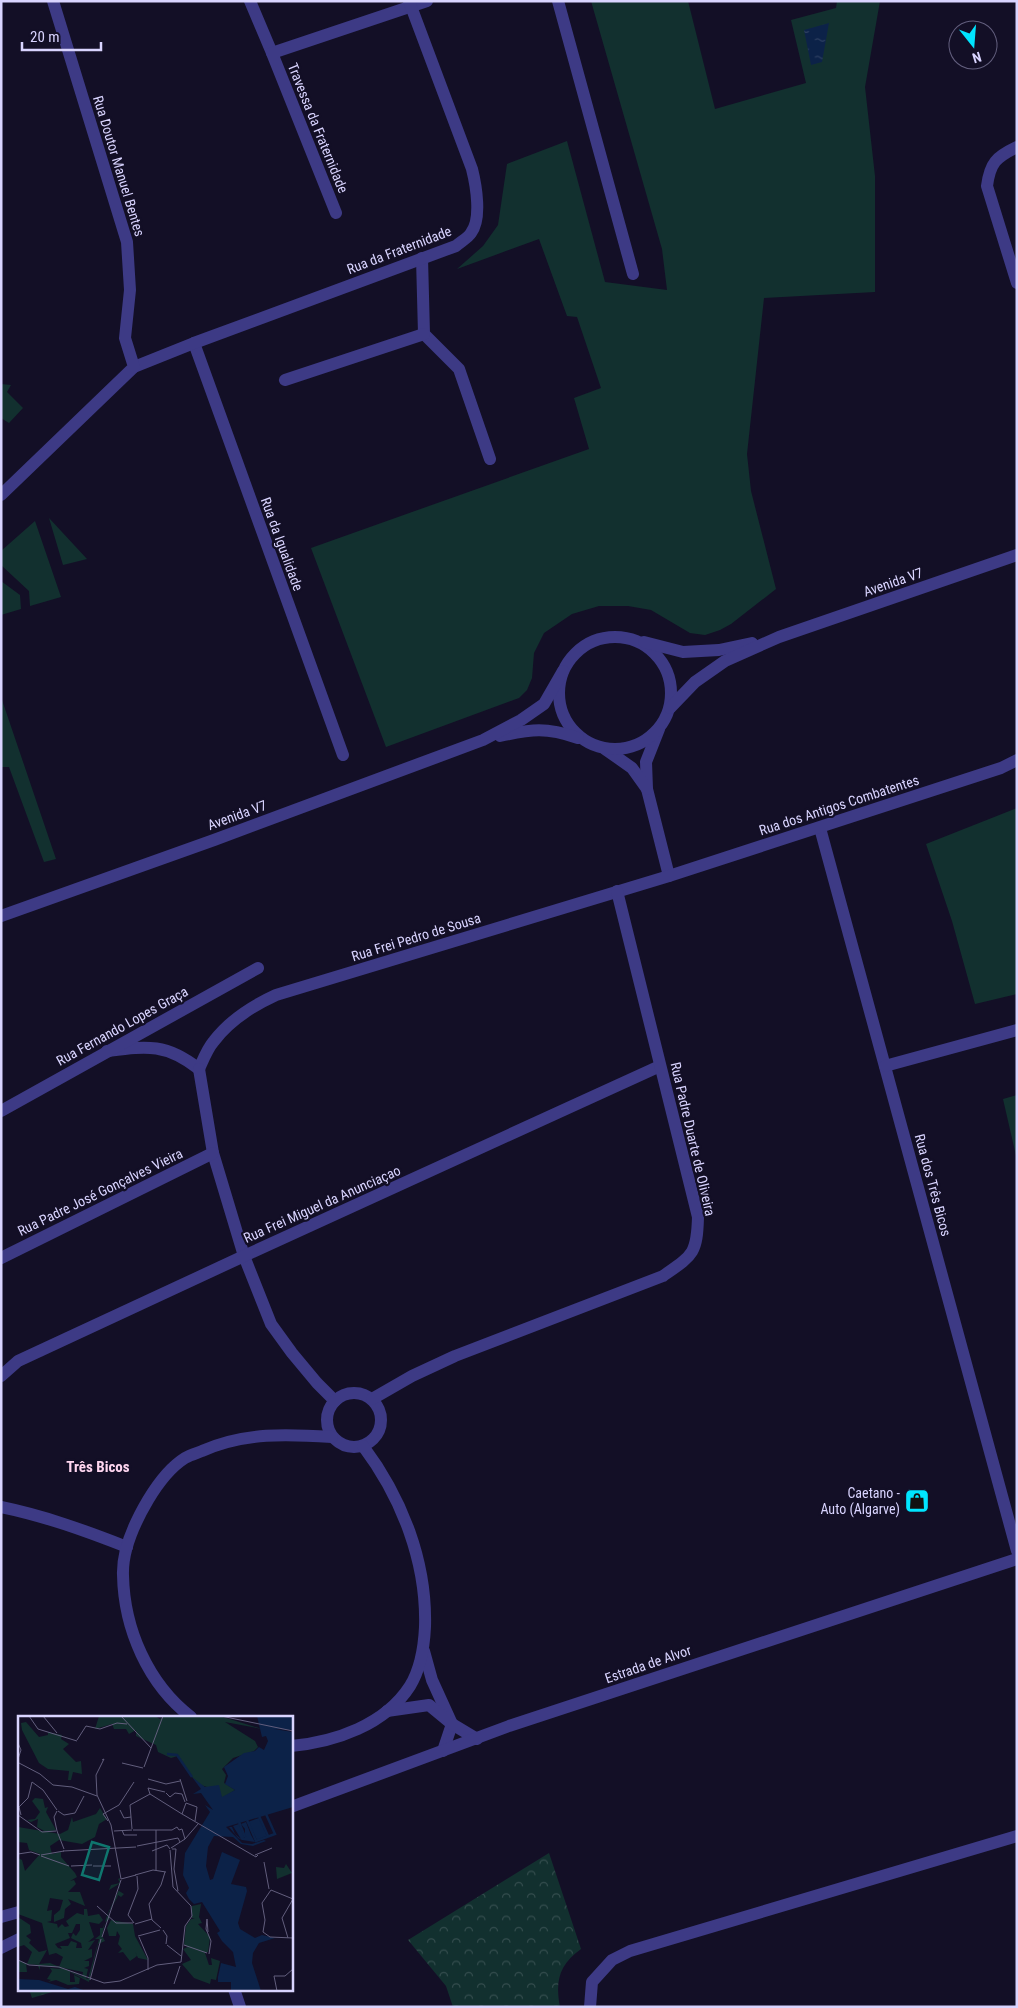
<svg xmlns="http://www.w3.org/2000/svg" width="1018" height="2008" font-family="'Roboto Condensed',sans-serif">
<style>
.green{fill:#12302f}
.park{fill:url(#park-crowns)}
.water{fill:url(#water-ripples)}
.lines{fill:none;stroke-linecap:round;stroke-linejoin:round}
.minor{stroke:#3d3a85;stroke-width:12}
.tertiary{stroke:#3d3a85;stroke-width:12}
.labels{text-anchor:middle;stroke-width:4.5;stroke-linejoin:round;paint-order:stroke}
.street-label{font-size:14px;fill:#d9d4ff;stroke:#130f26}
.poi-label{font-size:14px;fill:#d9d4ff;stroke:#130f26;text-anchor:end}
.neighbourhood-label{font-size:15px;font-weight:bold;fill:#ffd6f0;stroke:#130f26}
.inset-river{fill:none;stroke:#0c2248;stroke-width:2.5}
.inset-road{fill:none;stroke:#625e7d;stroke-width:1}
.view{fill:#0f766e;fill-opacity:0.15;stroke:#0f766e;stroke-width:2.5}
.inset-edge{fill:none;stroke:#d9d4ff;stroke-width:2.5}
</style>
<defs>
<pattern id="park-crowns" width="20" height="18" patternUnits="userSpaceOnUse" patternTransform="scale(1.25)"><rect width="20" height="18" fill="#12302f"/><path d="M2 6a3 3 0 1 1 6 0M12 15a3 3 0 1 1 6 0" fill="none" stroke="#344d4e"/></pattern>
<pattern id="water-ripples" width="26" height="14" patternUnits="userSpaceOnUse" patternTransform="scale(1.25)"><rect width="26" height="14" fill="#0c2248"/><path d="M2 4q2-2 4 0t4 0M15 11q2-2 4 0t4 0" fill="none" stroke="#2f4163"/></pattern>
</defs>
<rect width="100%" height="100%" fill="#130f26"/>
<g class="green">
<path d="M 591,1 L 688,1 L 715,109 L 806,83 L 791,20 L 836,8 L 837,1 L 880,1 L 865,87 L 875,176 L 875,292 L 764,298 L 747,454 L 751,491 L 776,589 L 731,624 L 720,630 L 705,635 L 690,633 L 651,610 L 628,606 L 599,606 L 572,614 L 544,633 L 534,653 L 532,678 L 527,690 L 519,698 L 386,747 L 311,548 L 589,449 L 574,398 L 601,388 L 577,317 L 567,316 L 539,239 L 457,269 L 483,246 L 498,225 L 507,164 L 567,141 L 605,282 L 667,290 L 662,249 Z"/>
<path d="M 1,384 L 11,385 L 7,392 L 23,408 L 9,423 L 1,418 Z"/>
<path d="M 49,518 L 87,559 L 63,565 Z"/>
<path d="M 35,521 L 61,597 L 30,606 L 29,591 L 1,565 L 1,551 Z"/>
<path d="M 1,581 L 20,595 L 21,609 L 1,615 Z"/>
<path d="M 1,697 L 56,859 L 44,862 L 9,767 L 1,767 Z"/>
<path d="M 1017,808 L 1017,994 L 975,1004 L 952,921 L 926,844 Z"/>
<path d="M 1017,1095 L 1017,1160 L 1003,1099 Z"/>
</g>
<g class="park">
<path d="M 549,1853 L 581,1949 C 559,1965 555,1981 560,2007 L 453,2007 L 446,1986 L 408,1940 Z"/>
<path d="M 29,1989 L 62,1989 L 32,1998 Z"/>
</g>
<path class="water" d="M 829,23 L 822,62 L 811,65 L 804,30 Z"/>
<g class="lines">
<g class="minor">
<path d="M 250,1 L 272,53"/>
<path d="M 558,1 L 633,274"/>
<path d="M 1017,147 C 996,157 990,163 987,186 L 1017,283"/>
<path d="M 336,213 L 272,53 L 427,1"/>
<path d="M 422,258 L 424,334 L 459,369 L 490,459"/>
<path d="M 194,343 L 343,755"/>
<path d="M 134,367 L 194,343 L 456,246 C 460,242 468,238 471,233 C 482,219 476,185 472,169 L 409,1"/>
<path d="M 285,380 L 424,334"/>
<path d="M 1,495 L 134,367 L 125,338 L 130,290 L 127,242 L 53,1"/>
<path d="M 659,729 L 646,762 L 647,789 L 669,876"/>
<path d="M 605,749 L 632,768 L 647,789"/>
<path d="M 820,828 L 1017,1551"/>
<path d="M 107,1051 C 147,1046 166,1043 199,1069 C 203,1060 207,1049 214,1041 C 230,1020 252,1006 276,995 L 669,876 L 1001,768 L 1017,760"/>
<path d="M 885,1066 L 1017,1030"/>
<path d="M 199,1069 L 213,1153 L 244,1256 L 271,1324 L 292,1353 L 317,1383 L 335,1401"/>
<path d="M 1,1111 L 258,968"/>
<path d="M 1,1258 L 213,1153"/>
<path d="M 1,1376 L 18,1361 L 244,1256 L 660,1066"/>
<circle cx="354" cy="1420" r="27"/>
<path d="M 372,1399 L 412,1376 L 455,1356 L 663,1276 C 693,1255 697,1254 698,1217 L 617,891"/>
<path d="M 1,1507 C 45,1516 86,1531 127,1547"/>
<path d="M 424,1651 L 432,1680 L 452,1724 L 443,1751"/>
<path d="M 387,1711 L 429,1705 L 452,1724 L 477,1739"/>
<path d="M 191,1717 C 148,1684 124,1629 123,1575 C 122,1549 135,1522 148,1500 C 157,1485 169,1468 185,1458 C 190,1455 197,1453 202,1451 C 244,1432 288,1434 332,1437"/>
<path d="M 291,1746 C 335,1742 385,1725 410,1686 C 421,1668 424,1648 425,1627 C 427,1562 402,1498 363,1446"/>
<path d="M 234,1989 L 240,2007"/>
<path d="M 590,2007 L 592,1982 L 612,1960 L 630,1951 L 1017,1836"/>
</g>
<g class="tertiary">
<circle cx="615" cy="693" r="56"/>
<path d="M 644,642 L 683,652 L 719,650 L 752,643"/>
<path d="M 670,708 L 695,682 L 725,661 L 779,637 L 1017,555"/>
<path d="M 500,736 C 532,729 546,727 578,738"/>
<path d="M 1,916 L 214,840 L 483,740 L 521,720 L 544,704 L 563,671"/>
<path d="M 291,1807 L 509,1726 L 1017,1559"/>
<path d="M 1,1917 L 19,1912"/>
<path d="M 1,1948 L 19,1939"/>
</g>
</g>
<defs>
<symbol id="shop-square" viewBox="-11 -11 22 22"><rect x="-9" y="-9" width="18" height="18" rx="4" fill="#00e5ff" stroke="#130f26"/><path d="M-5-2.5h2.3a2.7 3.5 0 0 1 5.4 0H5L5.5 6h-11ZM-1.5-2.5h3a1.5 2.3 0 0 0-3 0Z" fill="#111"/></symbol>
</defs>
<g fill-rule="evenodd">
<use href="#shop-square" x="903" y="1487" width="28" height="28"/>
</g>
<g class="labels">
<g class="street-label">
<text transform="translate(318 128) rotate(68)" y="5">Travessa da Fraternidade</text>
<text transform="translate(119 166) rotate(73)" y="5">Rua Doutor Manuel Bentes</text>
<text transform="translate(399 250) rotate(-21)" y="5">Rua da Fraternidade</text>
<text transform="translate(282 544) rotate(70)" y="5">Rua da Igualidade</text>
<text transform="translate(893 582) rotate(-19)" y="5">Avenida V7</text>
<text transform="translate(839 805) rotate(-18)" y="5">Rua dos Antigos Combatentes</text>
<text transform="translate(237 815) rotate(-20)" y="5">Avenida V7</text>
<text transform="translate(416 937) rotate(-17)" y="5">Rua Frei Pedro de Sousa</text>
<text transform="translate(122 1026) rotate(-29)" y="5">Rua Fernando Lopes Graça</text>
<text transform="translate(693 1139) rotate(77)" y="5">Rua Padre Duarte de Oliveira</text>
<text transform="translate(933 1185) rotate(75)" y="5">Rua dos Três Bicos</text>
<text transform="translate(100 1192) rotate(-26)" y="5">Rua Padre José Gonçalves Vieira</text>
<text transform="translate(322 1204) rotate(-24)" y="5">Rua Frei Miguel da Anunciaçao</text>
<text transform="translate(648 1664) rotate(-19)" y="5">Estrada de Alvor</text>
</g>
<g class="poi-label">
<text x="900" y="1498">Caetano -<tspan x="900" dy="16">Auto (Algarve)</tspan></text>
</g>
<g class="neighbourhood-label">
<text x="98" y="1472">Três Bicos</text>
</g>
</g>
<g transform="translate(18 1716)">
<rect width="275" height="275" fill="#130f26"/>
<path d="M 81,0 L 137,0 L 142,3 L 145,0 L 202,0 L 244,13 L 207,6 L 237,25 L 240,31 L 236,35 L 215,42 L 204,53 L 208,59 L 206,67 L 217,74 L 204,82 L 201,75 L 183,69 L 174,61 L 160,40 L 153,42 L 140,36 L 138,29 L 118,20 L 118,14 L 111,18 L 108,13 L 96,13 L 94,8 L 77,13 ZM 8,6 L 21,21 L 30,19 L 30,16 L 44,19 L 43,23 L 51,28 L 45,33 L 58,46 L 63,45 L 64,58 L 55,56 L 53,64 L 50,64 L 51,55 L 30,53 L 21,47 L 4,14 L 3,7 ZM 17,82 L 25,83 L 27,92 L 30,91 L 28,96 L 38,114 L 28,116 L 19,111 L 20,103 L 13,106 L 9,104 L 17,103 L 22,96 L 14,85 ZM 82,92 L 89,103 L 81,108 L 77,121 L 64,128 L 41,124 L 32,130 L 34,138 L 43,136 L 43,141 L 57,157 L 59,161 L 52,165 L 56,164 L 58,168 L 50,176 L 62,176 L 67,190 L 50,183 L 53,188 L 47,193 L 46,202 L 36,206 L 36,199 L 42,194 L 45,184 L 32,182 L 29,195 L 34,194 L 33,205 L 29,206 L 39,208 L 40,212 L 44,208 L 47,211 L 51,210 L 48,205 L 59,197 L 66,199 L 66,193 L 69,193 L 70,200 L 81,198 L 85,204 L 81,208 L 71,206 L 76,221 L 70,226 L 77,224 L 70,234 L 74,233 L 74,241 L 66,245 L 71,245 L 71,250 L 66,252 L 70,253 L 68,262 L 64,261 L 65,256 L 41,251 L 45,241 L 38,237 L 31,239 L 24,207 L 0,198 L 0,142 L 4,144 L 7,155 L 22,138 L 11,134 L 9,127 L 0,126 L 0,111 L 42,118 L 50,114 L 54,101 L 55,106 L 78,98 ZM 58,208 L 62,208 L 62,214 L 58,220 L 55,217 L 53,222 L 63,227 L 64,232 L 58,232 L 59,227 L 53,225 L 50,230 L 42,230 L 44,233 L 40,232 L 37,228 L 52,222 L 50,217 L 54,217 ZM 102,162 L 102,168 L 101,175 L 106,178 L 103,181 L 100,179 L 99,182 L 90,198 L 92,203 L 87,206 L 84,220 L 87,225 L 80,228 L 71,266 L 52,256 L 52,266 L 57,266 L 56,259 L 62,262 L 61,268 L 50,269 L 38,264 L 30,266 L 33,264 L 29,263 L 34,255 L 32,252 L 43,253 L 39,251 L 22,250 L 22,254 L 20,250 L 12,249 L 8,248 L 9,256 L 0,256 L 0,244 L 12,249 L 33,250 L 9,248 L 14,236 L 6,229 L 0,231 L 0,201 L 12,209 L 13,217 L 8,220 L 13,224 L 11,227 L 21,236 L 29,234 L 21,248 L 32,247 L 70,263 L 81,223 L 83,223 L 77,223 L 82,219 L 82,212 L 85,212 L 90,197 L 101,174 L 101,168 L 91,174 L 93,169 L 102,167 L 100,163 ZM 183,188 L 181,201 L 184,207 L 180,208 L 192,221 L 190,236 L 187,237 L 191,249 L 194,249 L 193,242 L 202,245 L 198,264 L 193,263 L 192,268 L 176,262 L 164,248 L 173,244 L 165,233 L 170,231 L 166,229 L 168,210 L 173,203 L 177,203 L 174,202 L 174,190 ZM 93,204 L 115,208 L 117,220 L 130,244 L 120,242 L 117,235 L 119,240 L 112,245 L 105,236 L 100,237 L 104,233 L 100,228 L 102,220 L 99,215 L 98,220 L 91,220 L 89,212 Z" fill="#12302f" fill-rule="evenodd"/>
<path d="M 268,148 L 274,157 L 259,163 L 258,151 L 266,152 Z" fill="#12302f"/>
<path d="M 239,0 L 275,0 L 275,14 L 256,13 L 275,16 L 275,91 L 208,111 L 224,127 L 234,128 L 246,124 L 248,125 L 235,130 L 223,128 L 215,121 L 196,120 L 190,131 L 188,150 L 192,164 L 195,163 L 204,136 L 222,144 L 213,168 L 228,171 L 229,175 L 220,207 L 222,213 L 237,222 L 244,219 L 257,222 L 241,227 L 235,237 L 234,247 L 243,275 L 202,275 L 213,274 L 213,266 L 200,266 L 200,261 L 203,247 L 218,251 L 215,236 L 204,225 L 199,217 L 202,215 L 184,186 L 176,188 L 171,183 L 168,177 L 171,172 L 165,159 L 167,137 L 192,96 L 187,89 L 195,94 L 183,77 L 175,78 L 183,73 L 174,61 L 187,71 L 201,69 L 204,81 L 217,74 L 207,68 L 210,60 L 206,51 L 226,37 L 237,35 L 241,31 L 246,34 L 250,25 L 248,20 L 244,21 ZM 241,102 L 249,120 L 239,124 L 230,106 ZM 228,106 L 233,119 L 237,126 L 224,124 L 220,122 L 211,111 L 214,111 L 217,118 L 223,123 L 215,110 L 221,108 L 227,122 L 227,113 L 223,108 ZM 0,263 L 21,264 L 50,273 L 57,271 L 68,275 L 0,275 Z" fill="#0c2248"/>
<path class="inset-river" d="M 149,38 L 159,39 L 174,61M 241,100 L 250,120M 229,104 L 238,125 L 257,118 L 248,98M 221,106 L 227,121"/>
<path class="inset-road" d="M 11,0 L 20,13 L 59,25M 25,0 L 39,17M 103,0 L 133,32M 203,0 L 275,15M 68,10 L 82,13 L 99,7 L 109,8M 59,24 L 68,10M 0,27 L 3,34 L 0,43M 84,44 L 86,43 L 78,59 L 79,79 L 93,109 L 103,163M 1,47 L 22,58 L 35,69 L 54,71 L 79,80M 104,47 L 125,52M 126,51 L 145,0M 130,63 L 148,68 L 162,65M 162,63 L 169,85M 14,66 L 25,74 L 39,94M 148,77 L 152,81 L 157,77 L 164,78 L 167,86M 132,78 L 164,98M 132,78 L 130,72 L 147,76M 168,87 L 179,91 L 177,105M 168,87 L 164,98 L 238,141 L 240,139M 102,94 L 106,102 L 113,101M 39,95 L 36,101 L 39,115M 40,95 L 46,99 L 57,97 L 66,80M 0,99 L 24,116 L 38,115M 3,99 L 1,91 L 10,82 L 14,66M 90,105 L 85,98 L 101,89 L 116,66M 114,113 L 112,89 L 132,78M 104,114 L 106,119 L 119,119M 115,114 L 154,114 L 159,111 L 161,114 L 164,113 L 167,123M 138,114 L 138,154M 39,115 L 46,133M 96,115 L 114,114M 119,130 L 160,122 L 162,126M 153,132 L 167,123 L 180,108M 154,133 L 158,133 L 156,153 L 160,175M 152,134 L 155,171 L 173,190 L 174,200 L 167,210 L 163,246M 45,135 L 118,131M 134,135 L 149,129 L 152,133M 0,138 L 13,136 L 22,139M 23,139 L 46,135M 237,139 L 254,132M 23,140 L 51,150M 246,146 L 251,173M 53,150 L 74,149M 75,150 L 93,150M 117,159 L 135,154 L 148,156M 103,163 L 118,159M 253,174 L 244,187 L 247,204 L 245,216 L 252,221 L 275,222M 253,174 L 275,183M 79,190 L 98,207 L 115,207M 116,207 L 110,199 L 120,173 L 119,160M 117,208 L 134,203M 143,212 L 134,204 L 131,188 L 143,169 L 147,156M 145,214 L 149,220 L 148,228M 190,216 L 189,203 L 188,213 L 193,225 L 191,238M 120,220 L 142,214M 84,221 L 103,164M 121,221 L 130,242 L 130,254M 270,222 L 264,202 L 275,183M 149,229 L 163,240M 166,229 L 189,237M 0,244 L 11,249 L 41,251 L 86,267 L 102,265 L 139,249 L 163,246M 72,264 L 83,223M 156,268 L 162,250M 259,275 L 256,260 L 267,260 L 275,253"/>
<path class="view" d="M 74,126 L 91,131 L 81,164 L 64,159 Z"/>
<rect width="275" height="275" class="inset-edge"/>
</g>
<rect width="1018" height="2008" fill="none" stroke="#d9d4ff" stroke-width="5"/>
<g transform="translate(973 45) rotate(163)"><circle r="24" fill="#130f26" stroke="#625e7d"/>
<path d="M0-4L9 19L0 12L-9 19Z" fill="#00e5ff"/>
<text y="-8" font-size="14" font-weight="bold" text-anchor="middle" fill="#d9d4ff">N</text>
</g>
<path d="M22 42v8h79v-8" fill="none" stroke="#d9d4ff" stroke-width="2.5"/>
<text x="30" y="42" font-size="15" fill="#d9d4ff" stroke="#130f26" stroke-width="4" paint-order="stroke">20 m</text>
</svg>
